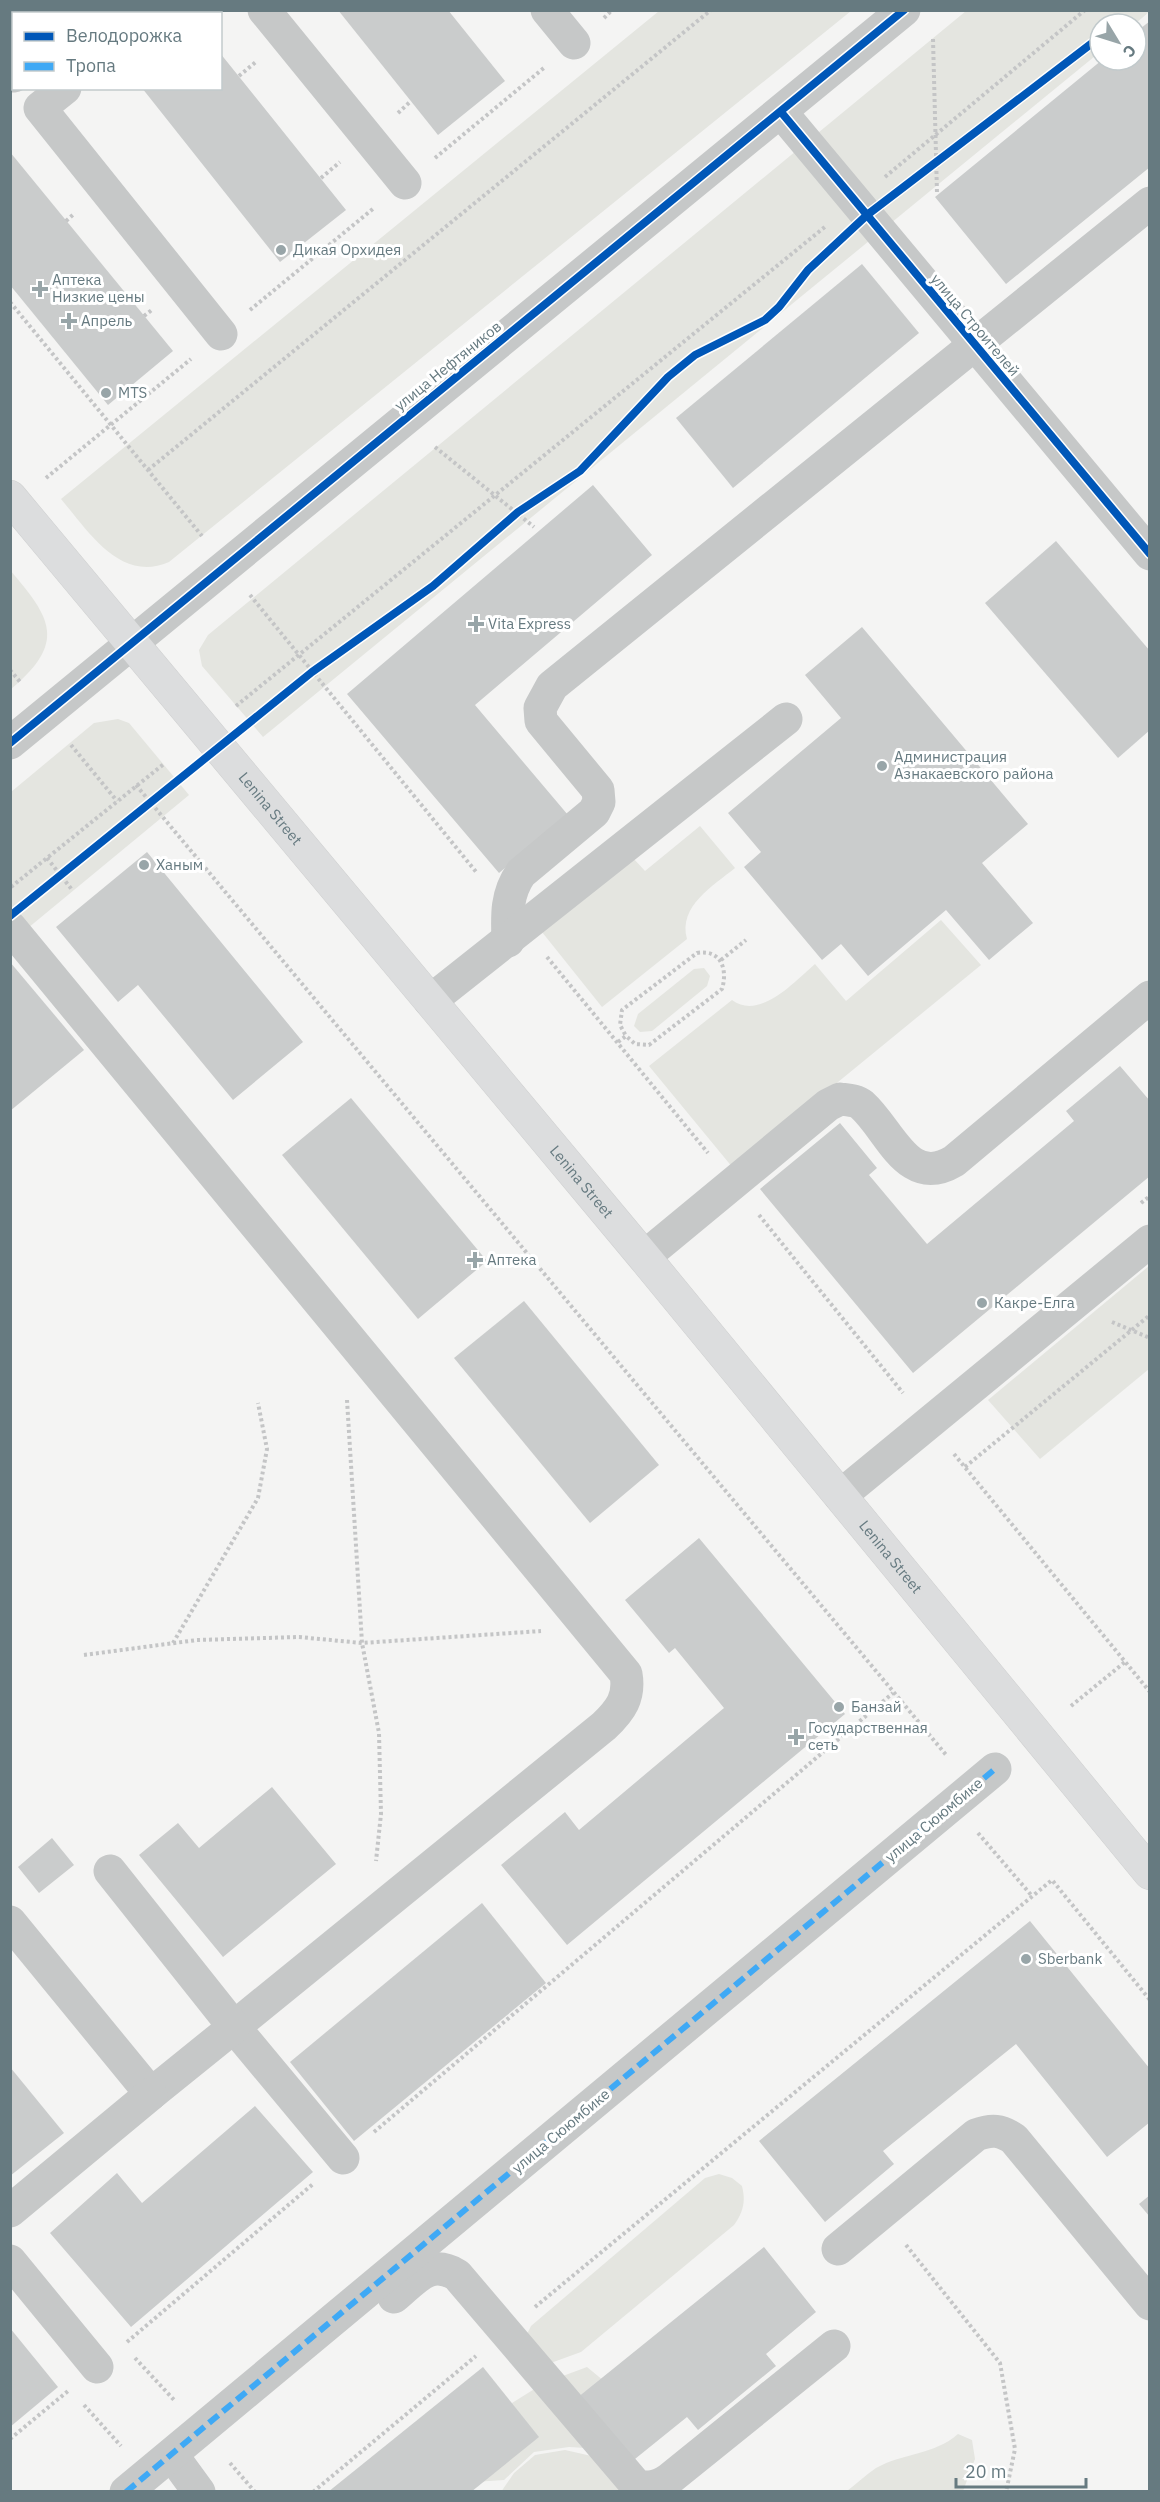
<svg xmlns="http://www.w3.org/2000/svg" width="1160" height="2502" font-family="'IBM Plex Sans',sans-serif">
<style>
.green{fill:#e4e5e0}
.building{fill:#cacccc}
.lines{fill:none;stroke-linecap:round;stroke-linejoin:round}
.major-casing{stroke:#cfd0d0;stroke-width:34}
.path{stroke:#c4c5c6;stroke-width:4;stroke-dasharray:3 3;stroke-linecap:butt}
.minor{stroke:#c6c8c8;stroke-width:33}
.major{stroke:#dcddde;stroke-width:33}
.quiet{stroke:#3fa9f5;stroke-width:6;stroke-dasharray:12 6;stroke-linecap:butt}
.cycleway-casing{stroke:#fff;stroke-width:11}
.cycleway{stroke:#0057b8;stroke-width:8}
.poi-dot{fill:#98a5a8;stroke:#fff;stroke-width:2}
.labels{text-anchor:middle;stroke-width:6;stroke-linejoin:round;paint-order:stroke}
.poi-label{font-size:15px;fill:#667a80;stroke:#fff;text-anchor:start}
.street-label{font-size:15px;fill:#667a80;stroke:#fff}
</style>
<rect width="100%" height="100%" fill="#f4f4f3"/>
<g class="green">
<path d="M 659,11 L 851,11 L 169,562 C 120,583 89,532 61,499 Z"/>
<path d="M 966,11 L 1149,12 L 1135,24 L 1100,24 L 1100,52 L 263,737 L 202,666 L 199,650 L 208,635 Z"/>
<path d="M 10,570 C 51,618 67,642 11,689 Z"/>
<path d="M 118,719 L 129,723 L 189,795 L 11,942 L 11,792 L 94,723 Z"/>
<path d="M 700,826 L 735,868 C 713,886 678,906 687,939 L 602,1007 L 542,932 L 633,858 L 645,871 Z"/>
<path d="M 941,920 L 981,965 L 733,1168 L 649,1066 L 732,1000 C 760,1021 795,981 815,964 L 846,1001 Z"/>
<path d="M 704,968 L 710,976 L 707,986 L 652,1031 L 640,1032 L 634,1026 L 638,1014 L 694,969 Z"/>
<path d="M 1149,1266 L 1149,1369 L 1040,1459 L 988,1400 Z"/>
<path d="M 719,2174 L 732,2178 L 742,2186 C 746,2202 743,2212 734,2225 L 581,2352 L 548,2364 L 527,2334 L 531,2326 L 705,2178 Z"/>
<path d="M 587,2367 L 604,2381 L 585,2448 L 569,2447 L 534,2452 L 504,2480 L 474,2482 L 512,2403 L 544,2383 Z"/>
<path d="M 958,2434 L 972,2440 L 975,2459 L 963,2491 L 847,2491 C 856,2484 866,2475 876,2468 C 903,2453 934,2455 958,2434 Z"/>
<path d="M 565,2450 L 596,2457 L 627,2492 L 501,2492 L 514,2473 L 535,2455 Z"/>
</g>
<g class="building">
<path d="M 338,10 L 448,10 L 505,81 L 438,135 Z"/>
<path d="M 1150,21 L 1150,167 L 1006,284 L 935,197 L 1102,60 L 1136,60 L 1136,32 Z"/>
<path d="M 220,53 L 346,210 L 280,262 L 142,88 L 220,88 Z"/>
<path d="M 10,152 L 173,351 L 108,405 L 10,285 Z"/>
<path d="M 862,264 L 919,333 L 733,488 L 676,418 Z"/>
<path d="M 593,485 L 652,555 L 475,705 L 568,815 L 499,873 L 347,694 Z"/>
<path d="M 1056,541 L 1150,651 L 1150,730 L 1118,758 L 985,603 Z"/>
<path d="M 862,627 L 1028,824 L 982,863 L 1033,923 L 989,960 L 946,910 L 868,976 L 841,944 L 822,960 L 744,867 L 761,852 L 728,813 L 841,718 L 805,675 Z"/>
<path d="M 147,852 L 303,1042 L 233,1100 L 138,985 L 118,1002 L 56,927 Z"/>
<path d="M 10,962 L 84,1050 L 10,1111 Z"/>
<path d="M 1120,1066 L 1150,1101 L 1150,1176 L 913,1373 L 760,1189 L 840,1123 L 877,1168 L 869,1175 L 927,1244 L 1074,1121 L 1066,1111 Z"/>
<path d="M 351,1098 L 487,1261 L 418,1319 L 282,1155 Z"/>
<path d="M 524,1301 L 659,1465 L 590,1523 L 454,1358 Z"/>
<path d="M 699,1538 L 845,1714 L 567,1945 L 501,1865 L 565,1812 L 579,1830 L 724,1708 L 675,1648 L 669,1653 L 625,1600 Z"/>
<path d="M 272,1787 L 336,1864 L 223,1957 L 139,1855 L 178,1823 L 199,1848 Z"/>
<path d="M 52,1838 L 74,1865 L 39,1893 L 18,1867 Z"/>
<path d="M 482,1903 L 546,1983 L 354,2141 L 290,2062 Z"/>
<path d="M 1030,1921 L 1150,2069 L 1150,2122 L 1107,2157 L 1016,2044 L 883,2151 L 894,2164 L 825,2222 L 759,2141 Z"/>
<path d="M 10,2067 L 64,2133 L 10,2176 Z"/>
<path d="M 255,2106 L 313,2172 L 131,2327 L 50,2233 L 117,2173 L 142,2203 Z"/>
<path d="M 1150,2195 L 1150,2217 L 1139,2204 Z"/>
<path d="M 764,2247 L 816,2312 L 766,2354 L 776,2366 L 698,2430 L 687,2417 L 630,2463 L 577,2398 Z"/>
<path d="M 10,2328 L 58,2387 L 10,2427 Z"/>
<path d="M 483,2367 L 539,2437 L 471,2492 L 328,2492 Z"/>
</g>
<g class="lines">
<defs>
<g id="major">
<path id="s1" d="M 10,497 L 644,1257 L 1150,1873"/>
</g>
</defs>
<use href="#major" class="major-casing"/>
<g class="path">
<path d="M 604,18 L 612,10"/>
<path d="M 933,39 L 937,193"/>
<path d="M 239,76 L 257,61"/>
<path d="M 398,113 L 411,101"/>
<path d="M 435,158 L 545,67"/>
<path d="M 885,177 L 1085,10"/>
<path d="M 321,178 L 340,162"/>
<path d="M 66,221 L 75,213"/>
<path d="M 10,302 L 202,536"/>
<path d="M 250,310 L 374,208"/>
<path d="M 144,316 L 153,309"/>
<path d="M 435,447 L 534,527"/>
<path d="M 148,470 L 711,10"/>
<path d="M 46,478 L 191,359"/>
<path d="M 250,595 L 477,873"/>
<path d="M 10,670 L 21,683"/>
<path d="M 236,706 L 826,226"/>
<path d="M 71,745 L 117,801"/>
<path d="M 136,785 L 947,1756"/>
<path d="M 47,858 L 73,891"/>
<path d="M 11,887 L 165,763"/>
<path d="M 547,957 L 708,1153"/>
<path d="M 721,960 L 746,940"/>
<path d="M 618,1042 L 626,1036 L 635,1044 L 649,1045 L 722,989 C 728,969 721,949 697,953 L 622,1010 L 620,1025 L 626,1036"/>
<path d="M 1141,1203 L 1150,1196"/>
<path d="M 759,1215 L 903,1393"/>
<path d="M 1112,1322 L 1150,1338"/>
<path d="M 347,1400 L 362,1643 L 379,1733 L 381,1814 L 376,1861"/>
<path d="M 954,1454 L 1150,1692"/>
<path d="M 965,1467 L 1150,1315"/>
<path d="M 173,1643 L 258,1498 L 267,1449 L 258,1403"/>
<path d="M 84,1655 L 197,1640 L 299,1637 L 362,1643 L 541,1631"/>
<path d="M 1071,1706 L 1125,1662"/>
<path d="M 978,1833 L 1032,1896"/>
<path d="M 374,2132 L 893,1693"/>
<path d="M 906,2245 L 1000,2363 L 1015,2449 L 1006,2492"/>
<path d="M 535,2307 L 1052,1880 L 1150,2000"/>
<path d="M 127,2342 L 313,2184"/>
<path d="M 135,2358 L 175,2401"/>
<path d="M 84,2405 L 121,2446"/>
<path d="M 10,2439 L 68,2391"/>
<path d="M 230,2463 L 255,2492"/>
<path d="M 313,2492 L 476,2356"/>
</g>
<g class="minor">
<path d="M 264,10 L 405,183"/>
<path d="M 547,10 L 574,43"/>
<path d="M 158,14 L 162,10"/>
<path d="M 10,73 L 14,76"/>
<path d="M 65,88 L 40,108 L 221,334"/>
<path d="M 781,112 L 1150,554"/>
<path d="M 10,743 L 904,10"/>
<path d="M 10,927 L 626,1674 C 630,1697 621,1710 604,1726 L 234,2027 L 343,2158"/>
<path d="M 508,941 C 507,916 506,894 521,873 L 594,812 L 599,802 L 598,790 L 541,721 L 540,708 L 552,686 L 1150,203"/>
<path d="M 430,1001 L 786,719"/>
<path d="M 644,1257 L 828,1105 L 840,1099 C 848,1100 856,1100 862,1105 C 891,1131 907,1189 954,1161 L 1150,997"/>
<path d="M 840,1496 L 1150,1241"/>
<path d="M 10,1922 L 151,2094 L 234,2027 L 110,1871"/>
<path d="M 10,2211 L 151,2094"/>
<path d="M 838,2249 L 976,2135 C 992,2129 1001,2130 1014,2139 L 1150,2304"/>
<path d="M 10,2261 L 97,2367"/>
<path d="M 394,2297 C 415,2280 429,2258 457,2275 L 636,2485 C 649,2489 657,2487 668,2480 L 834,2346"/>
<path d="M 172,2455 L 199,2492"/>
<path d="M 126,2492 L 995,1769"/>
</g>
<use href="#major" class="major"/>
<path class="quiet" d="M 126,2492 L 995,1769"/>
<defs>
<g id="cycleway">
<path d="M 781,112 L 1150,554"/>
<path d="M 10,743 L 904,10"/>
<path d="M 10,916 L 312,672 L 433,586 L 518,512 L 580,471 L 668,377 L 695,355 L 765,320 L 779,307 L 808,270 L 867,215 L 1100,37"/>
</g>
</defs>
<use href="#cycleway" class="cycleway-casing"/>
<use href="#cycleway" class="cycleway"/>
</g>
<g class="poi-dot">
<circle cx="281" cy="250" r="6"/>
<path d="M37 280h6v6h6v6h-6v6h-6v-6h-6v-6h6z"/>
<path d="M66 312h6v6h6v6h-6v6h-6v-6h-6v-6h6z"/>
<circle cx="106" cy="393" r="6"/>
<path d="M473 615h6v6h6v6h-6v6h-6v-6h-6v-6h6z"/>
<circle cx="882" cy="766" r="6"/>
<circle cx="144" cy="865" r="6"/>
<path d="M472 1251h6v6h6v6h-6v6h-6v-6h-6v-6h6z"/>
<circle cx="982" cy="1303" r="6"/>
<circle cx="839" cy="1707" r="6"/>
<path d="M793 1728h6v6h6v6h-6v6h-6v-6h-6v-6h6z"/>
<circle cx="1026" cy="1959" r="6"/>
</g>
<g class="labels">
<g class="poi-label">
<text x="293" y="255">Дикая Орхидея</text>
<text x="52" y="285">Аптека<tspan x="52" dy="17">Низкие цены</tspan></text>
<text x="81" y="326">Апрель</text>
<text x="118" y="398">MTS</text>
<text x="488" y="629">Vita Express</text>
<text x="894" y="762">Администрация<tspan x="894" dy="17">Азнакаевского района</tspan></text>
<text x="156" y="870">Ханым</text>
<text x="487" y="1265">Аптека</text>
<text x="994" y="1308">Какре-Елга</text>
<text x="851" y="1712">Банзай</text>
<text x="808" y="1733">Государственная<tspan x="808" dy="17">сеть</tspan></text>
<text x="1038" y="1964">Sberbank</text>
</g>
<g class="street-label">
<text transform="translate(975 325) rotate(50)" y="5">улица Строителей</text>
<text transform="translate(448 366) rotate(-39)" y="5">улица Нефтяников</text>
<text dy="5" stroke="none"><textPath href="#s1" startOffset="406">Lenina Street</textPath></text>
<text dy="5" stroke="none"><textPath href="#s1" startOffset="892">Lenina Street</textPath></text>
<text dy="5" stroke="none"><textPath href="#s1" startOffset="1378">Lenina Street</textPath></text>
<text transform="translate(934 1820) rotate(-40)" y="5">улица Сююмбике</text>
<text transform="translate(561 2131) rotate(-40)" y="5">улица Сююмбике</text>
</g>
</g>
<rect width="1160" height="2502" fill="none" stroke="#667a80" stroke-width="24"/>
<rect x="12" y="12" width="210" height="78" fill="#ffffff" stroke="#c2cacc" stroke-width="1.5"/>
<rect x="24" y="32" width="30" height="9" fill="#0057b8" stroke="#c2cacc" stroke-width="1.5"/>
<text x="66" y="42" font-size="18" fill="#667a80">Велодорожка</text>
<rect x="24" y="62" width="30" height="9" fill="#3fa9f5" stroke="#c2cacc" stroke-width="1.5"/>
<text x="66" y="72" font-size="18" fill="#667a80">Тропа</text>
<g transform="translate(1118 42) rotate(128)"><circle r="28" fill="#ffffff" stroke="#c2cacc" stroke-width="1.5"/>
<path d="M0-4.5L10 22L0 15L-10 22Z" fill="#98a5a8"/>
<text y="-9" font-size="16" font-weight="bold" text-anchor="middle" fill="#667a80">С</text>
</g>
<path d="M956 2478v9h130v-9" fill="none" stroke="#667a80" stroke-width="3"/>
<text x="965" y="2478" font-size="18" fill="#667a80" stroke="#ffffff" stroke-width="4.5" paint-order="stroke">20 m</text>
</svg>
